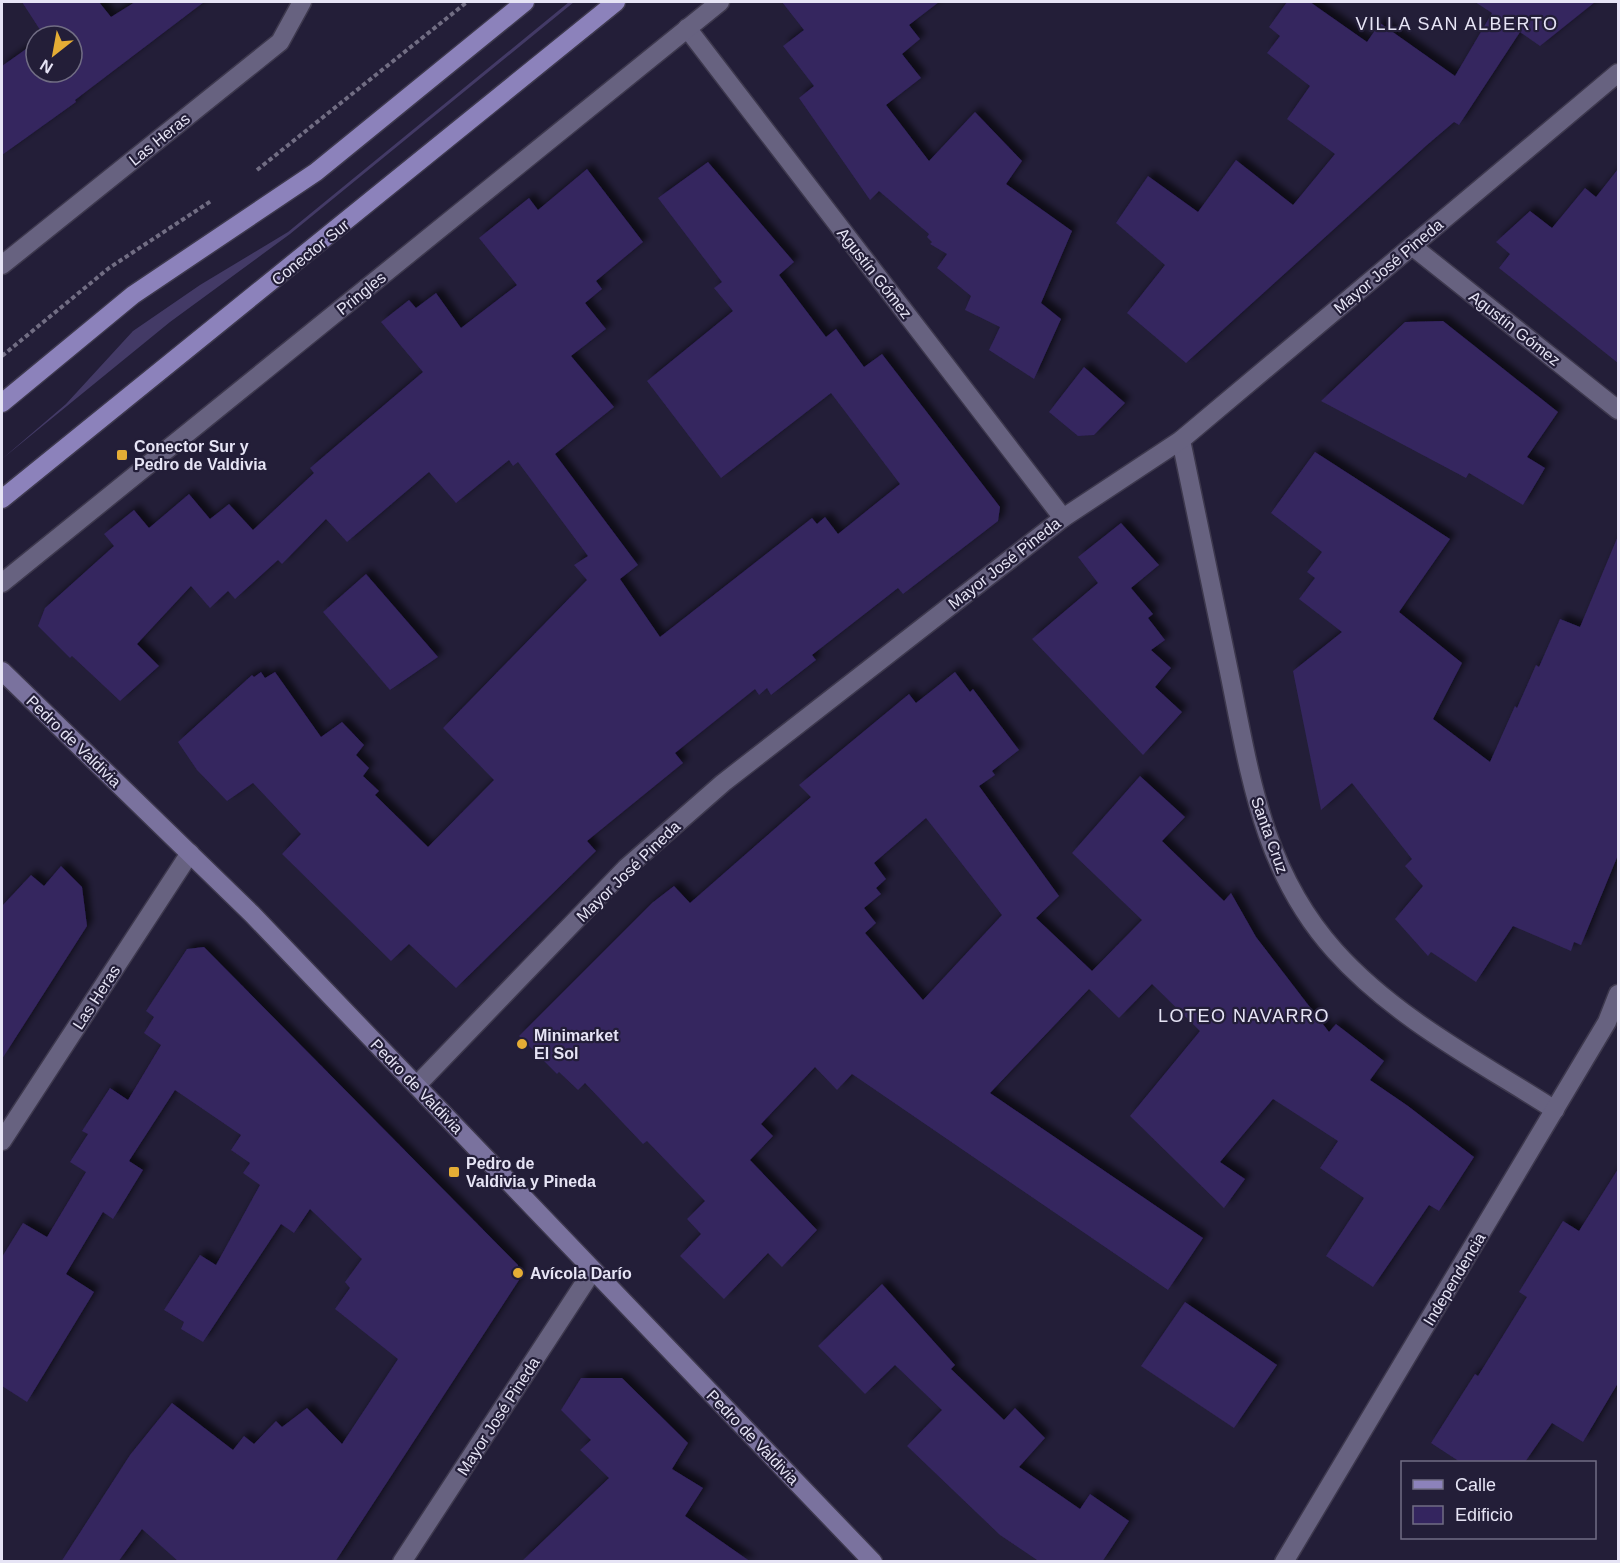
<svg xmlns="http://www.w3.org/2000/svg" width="1620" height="1563" font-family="Arial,sans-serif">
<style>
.green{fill:#433a66}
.building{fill:#34255f;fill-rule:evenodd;filter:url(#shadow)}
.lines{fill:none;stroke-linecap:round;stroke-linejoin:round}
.street-casing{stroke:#3d384d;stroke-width:21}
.secondary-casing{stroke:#3d384d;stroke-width:21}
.primary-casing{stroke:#3d384d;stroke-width:21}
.path{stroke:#716d83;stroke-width:4;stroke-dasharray:4.5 3;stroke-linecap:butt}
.street{stroke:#676280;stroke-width:18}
.secondary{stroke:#7a729e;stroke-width:18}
.primary{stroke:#8c82bb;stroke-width:18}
.poi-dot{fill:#e5ad35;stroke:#231e38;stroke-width:2}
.labels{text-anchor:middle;stroke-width:4.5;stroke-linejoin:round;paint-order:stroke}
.street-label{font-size:16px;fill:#e6e4f5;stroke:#231e38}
.poi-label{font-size:16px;font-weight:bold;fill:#e6e4f5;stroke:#231e38;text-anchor:start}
.neighbourhood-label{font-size:18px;letter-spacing:1.5px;fill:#e6e4f5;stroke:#231e38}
</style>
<defs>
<filter id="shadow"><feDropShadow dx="5.5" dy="-5.5" stdDeviation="3" flood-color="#0009"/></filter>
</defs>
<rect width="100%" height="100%" fill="#231e38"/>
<path class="green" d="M 569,2 L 574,2 L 290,234 L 170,322 L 2,459 L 66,404 L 133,331 L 200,285 L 288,232 Z"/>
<g class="building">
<path d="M 22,2 L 99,2 L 111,17 L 135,2 L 204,2 L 75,100 L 76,102 L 2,155 L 2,66 L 36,42 L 36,72 L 72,72 L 72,36 L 44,36 Z"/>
<path d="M 782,2 L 939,2 L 909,25 L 920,39 L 902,54 L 921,78 L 886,105 L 929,161 L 975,112 L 1022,161 L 1006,184 L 1072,231 L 1041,303 L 1061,319 L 1034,379 L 989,350 L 1000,327 L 965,310 L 971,296 L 937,268 L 947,254 L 930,244 L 932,242 L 927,237 L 929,234 L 879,191 L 870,200 L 799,98 L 814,86 L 783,46 L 804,30 Z"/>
<path d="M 1287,2 L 1310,2 L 1367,42 L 1380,23 L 1455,76 L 1492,13 L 1475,2 L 1595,2 L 1540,46 L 1520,32 L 1459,125 L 1454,122 L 1427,145 L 1186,363 L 1127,313 L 1165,265 L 1116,223 L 1148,176 L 1198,212 L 1236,160 L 1293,205 L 1335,154 L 1287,119 L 1310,86 L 1267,53 L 1280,36 L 1269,27 Z"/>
<path d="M 708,162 L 794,262 L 779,275 L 826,337 L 836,329 L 864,367 L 882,354 L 1000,507 L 998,521 L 903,594 L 898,588 L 812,655 L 816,660 L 771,695 L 767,688 L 759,695 L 755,689 L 675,753 L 683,763 L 587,841 L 596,851 L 456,988 L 409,944 L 391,961 L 282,854 L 301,834 L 253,783 L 227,801 L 197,770 L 178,742 L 252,675 L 254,677 L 261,672 L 265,678 L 275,672 L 321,737 L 342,722 L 364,745 L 356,755 L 369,768 L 363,776 L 379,791 L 375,795 L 428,847 L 494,780 L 443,728 L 587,580 L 574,565 L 588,556 L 518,462 L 513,466 L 509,460 L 456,503 L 429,472 L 347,542 L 326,519 L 282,564 L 278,560 L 235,599 L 228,591 L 210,608 L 191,586 L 137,644 L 159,666 L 120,701 L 72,656 L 70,658 L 38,626 L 45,608 L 114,546 L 104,534 L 134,510 L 149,528 L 189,494 L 210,519 L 229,504 L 253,530 L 314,473 L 310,468 L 423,372 L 381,322 L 409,300 L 416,308 L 436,293 L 461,328 L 517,285 L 479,238 L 529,198 L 538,210 L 587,169 L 643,242 L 596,281 L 602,289 L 585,303 L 606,329 L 571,356 L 614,407 L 555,454 L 638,565 L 620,579 L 660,637 L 812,518 L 817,524 L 825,517 L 838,534 L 900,484 L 831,393 L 721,478 L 647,381 L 733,311 L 714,288 L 722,282 L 658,198 Z"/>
<path d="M 1618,169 L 1618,363 L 1499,268 L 1510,254 L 1496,242 L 1530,211 L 1552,228 L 1585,188 L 1596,197 Z"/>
<path d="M 1443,321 L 1558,412 L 1527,457 L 1545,468 L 1523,505 L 1469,473 L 1466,478 L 1321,401 L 1405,322 Z"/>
<path d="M 1084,367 L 1125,403 L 1094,435 L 1078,436 L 1049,412 Z"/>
<path d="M 1315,452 L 1450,539 L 1399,612 L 1462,663 L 1433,719 L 1490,762 L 1515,706 L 1517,708 L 1536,665 L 1539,667 L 1560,619 L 1580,627 L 1618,536 L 1618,855 L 1581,945 L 1574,942 L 1571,951 L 1513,926 L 1476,982 L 1431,952 L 1428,956 L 1395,919 L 1423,886 L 1405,866 L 1412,859 L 1352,783 L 1321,810 L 1293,671 L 1342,632 L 1299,599 L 1315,578 L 1307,572 L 1322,552 L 1271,513 Z"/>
<path d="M 1121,523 L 1159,565 L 1131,588 L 1153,614 L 1148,618 L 1165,640 L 1151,650 L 1171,668 L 1155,687 L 1182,712 L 1143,755 L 1032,639 L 1098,583 L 1078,557 Z"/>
<path d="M 366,574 L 438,657 L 390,690 L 323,612 Z"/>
<path d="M 955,672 L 970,692 L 973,689 L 1019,750 L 992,771 L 995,775 L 979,786 L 1059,896 L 1036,918 L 1092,971 L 1142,920 L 1072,853 L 1140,776 L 1185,817 L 1162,841 L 1224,901 L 1231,893 L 1256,937 L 1329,1032 L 1336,1024 L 1384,1061 L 1370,1080 L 1408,1106 L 1474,1157 L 1439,1211 L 1429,1205 L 1373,1287 L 1326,1256 L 1364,1198 L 1320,1168 L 1338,1141 L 1273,1099 L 1220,1162 L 1245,1179 L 1224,1208 L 1130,1116 L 1200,1031 L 1152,984 L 1119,1018 L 1089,989 L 990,1093 L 1203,1238 L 1168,1290 L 852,1074 L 837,1090 L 815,1067 L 761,1124 L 773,1136 L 750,1160 L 817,1230 L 782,1267 L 768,1253 L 724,1299 L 680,1256 L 701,1234 L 687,1219 L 705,1201 L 647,1141 L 643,1144 L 585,1083 L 578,1090 L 559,1072 L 557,1074 L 519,1036 L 652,903 L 674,886 L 690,903 L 811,797 L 799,785 L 909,694 L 916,703 ZM 926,818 L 1002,915 L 923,1000 L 865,933 L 876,923 L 864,908 L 881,894 L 876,888 L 886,879 L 874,863 Z"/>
<path d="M 61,866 L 82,887 L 87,926 L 2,1059 L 2,906 L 31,875 L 44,886 Z"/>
<path d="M 204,947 L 518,1265 L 519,1280 L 335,1562 L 179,1562 L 142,1529 L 118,1562 L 61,1562 L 130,1455 L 172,1403 L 233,1450 L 244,1436 L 254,1444 L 276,1421 L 282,1427 L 307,1408 L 342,1444 L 398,1359 L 335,1309 L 350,1288 L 345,1282 L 362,1259 L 310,1209 L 294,1233 L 281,1224 L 203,1342 L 181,1329 L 184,1322 L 164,1310 L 200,1255 L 216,1265 L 260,1185 L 243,1173 L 250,1163 L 231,1150 L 241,1135 L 175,1090 L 129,1161 L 143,1170 L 113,1219 L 103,1212 L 66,1274 L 94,1292 L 27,1402 L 2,1386 L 2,1257 L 23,1223 L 47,1237 L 86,1172 L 70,1162 L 88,1134 L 82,1131 L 110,1088 L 128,1100 L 161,1045 L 144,1033 L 154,1017 L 146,1011 L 187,949 Z"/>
<path d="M 1618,1169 L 1618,1383 L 1583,1442 L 1552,1423 L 1525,1462 L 1460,1462 L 1431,1443 L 1475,1374 L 1478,1376 L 1527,1297 L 1519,1292 L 1563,1221 L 1579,1231 Z"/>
<path d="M 882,1284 L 955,1365 L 951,1369 L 1004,1420 L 1015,1408 L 1045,1438 L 1019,1467 L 1080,1509 L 1090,1494 L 1129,1521 L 1102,1562 L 1040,1562 L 1000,1535 L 907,1446 L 942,1410 L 895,1365 L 865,1394 L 818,1346 Z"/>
<path d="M 1185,1302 L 1277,1365 L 1234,1428 L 1141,1366 Z"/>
<path d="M 581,1378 L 622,1378 L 688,1443 L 672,1469 L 703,1488 L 685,1516 L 751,1562 L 521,1562 L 609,1478 L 580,1450 L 591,1440 L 561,1410 Z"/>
</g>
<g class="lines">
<defs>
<g id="street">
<path d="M 687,28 L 1063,518"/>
<path d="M 1412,246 L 1618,410"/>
<path d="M 2,265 L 280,42 L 302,2"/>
<path d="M 1181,440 C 1197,514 1212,588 1227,662 C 1249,767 1260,868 1335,951 C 1395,1018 1480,1062 1555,1110"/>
<path d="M 2,583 L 720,2"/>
<path d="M 417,1085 L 626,868 L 723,783 L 1063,518 L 1181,440 L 1618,73"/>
<path d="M 2,1141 L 190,853"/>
<path d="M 402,1562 L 593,1270"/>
<path d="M 1284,1562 L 1607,1022 L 1618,994"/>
</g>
<path id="secondary" d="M 2,671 L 252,914 L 873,1562"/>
<g id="primary">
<path d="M 2,403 L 133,295 L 316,172 L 525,2"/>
<path d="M 2,499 L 616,2"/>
</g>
</defs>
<use href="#street" class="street-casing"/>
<use href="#secondary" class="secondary-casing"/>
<use href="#primary" class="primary-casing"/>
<g class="path">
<path d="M 257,170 L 467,2"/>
<path d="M 2,356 L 109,268 L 211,201"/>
</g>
<use href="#street" class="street"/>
<use href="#secondary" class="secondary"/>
<use href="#primary" class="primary"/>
</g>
<g class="poi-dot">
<rect x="116" y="449" width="12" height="12" rx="3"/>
<circle cx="522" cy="1044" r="6"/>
<rect x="448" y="1166" width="12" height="12" rx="3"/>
<circle cx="518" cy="1273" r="6"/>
</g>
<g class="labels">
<g class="street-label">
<text transform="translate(159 139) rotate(-39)" y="6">Las Heras</text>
<text transform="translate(310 252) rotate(-39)" y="6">Conector Sur</text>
<text transform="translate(1388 266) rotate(-40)" y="6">Mayor José Pineda</text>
<text transform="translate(875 273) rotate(52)" y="6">Agustín Gómez</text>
<text transform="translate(361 293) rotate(-39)" y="6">Pringles</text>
<text transform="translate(1515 328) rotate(38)" y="6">Agustín Gómez</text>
<text transform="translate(1004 563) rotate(-38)" y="6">Mayor José Pineda</text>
<text transform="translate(74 741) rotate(44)" y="6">Pedro de Valdivia</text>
<text transform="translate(1270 835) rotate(70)" y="6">Santa Cruz</text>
<text transform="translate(628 871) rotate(-44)" y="6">Mayor José Pineda</text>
<text transform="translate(96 997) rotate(-57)" y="6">Las Heras</text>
<text transform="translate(417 1086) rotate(46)" y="6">Pedro de Valdivia</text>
<text transform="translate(1454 1279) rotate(-59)" y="6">Independencia</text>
<text transform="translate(498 1416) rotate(-57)" y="6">Mayor José Pineda</text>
<text transform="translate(753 1437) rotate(46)" y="6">Pedro de Valdivia</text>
</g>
<g class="poi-label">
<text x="134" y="452">Conector Sur y<tspan x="134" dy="18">Pedro de Valdivia</tspan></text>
<text x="534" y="1041">Minimarket<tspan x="534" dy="18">El Sol</tspan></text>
<text x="466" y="1169">Pedro de<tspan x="466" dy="18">Valdivia y Pineda</tspan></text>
<text x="530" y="1279">Avícola Darío</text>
</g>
<g class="neighbourhood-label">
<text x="1457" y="30">VILLA SAN ALBERTO</text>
<text x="1244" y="1022">LOTEO NAVARRO</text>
</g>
</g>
<rect width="1620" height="1563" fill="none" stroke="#e6e4f5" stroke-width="6"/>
<rect x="1401" y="1461" width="195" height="78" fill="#231e38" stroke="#716d84" stroke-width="1.5"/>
<rect x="1413" y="1480" width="30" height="9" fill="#8c82bb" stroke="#716d84" stroke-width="1.5"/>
<text x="1455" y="1491" font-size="18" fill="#e6e4f5">Calle</text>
<rect x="1413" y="1506" width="30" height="18" fill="#34255f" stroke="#716d84" stroke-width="1.5"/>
<text x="1455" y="1521" font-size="18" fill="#e6e4f5">Edificio</text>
<g transform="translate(54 54) rotate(211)"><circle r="28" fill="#231e38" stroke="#716d84" stroke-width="1.5"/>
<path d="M0-4.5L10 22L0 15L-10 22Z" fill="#e5ad35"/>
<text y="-9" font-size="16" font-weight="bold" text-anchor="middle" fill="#e6e4f5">N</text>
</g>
</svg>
